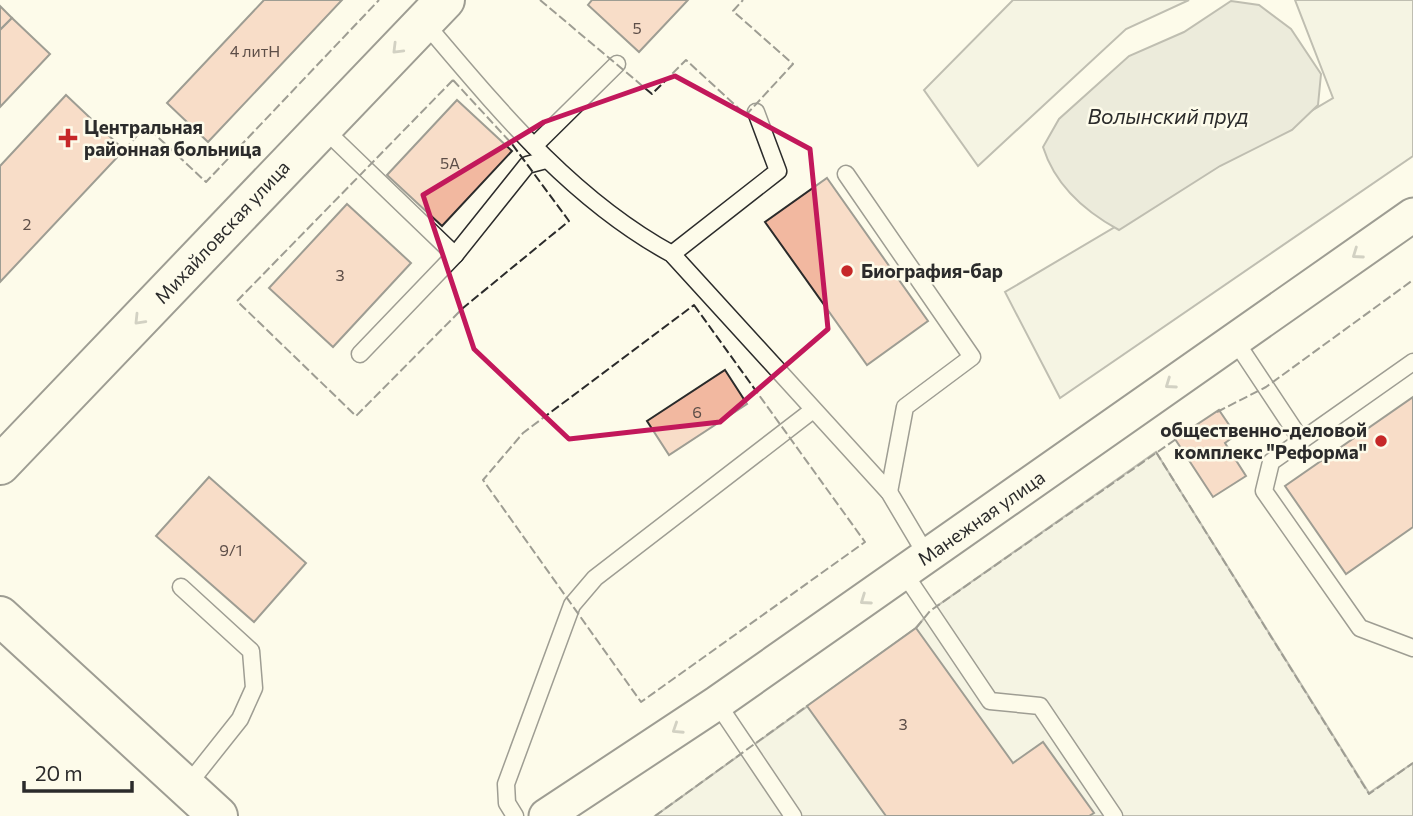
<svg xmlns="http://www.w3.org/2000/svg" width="1413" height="816" font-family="Commissioner,sans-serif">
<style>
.green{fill:#ecebdb;stroke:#74746e;stroke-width:2}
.water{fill:#d8d7c9;stroke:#74746e;stroke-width:2}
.building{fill:#f2b8a0;stroke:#2b2b2b;stroke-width:2}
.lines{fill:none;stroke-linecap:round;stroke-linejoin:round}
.lane-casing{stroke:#2b2b2b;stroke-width:19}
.street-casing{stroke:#2b2b2b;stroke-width:37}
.secondary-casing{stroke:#2b2b2b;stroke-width:42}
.lane{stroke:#fdfbea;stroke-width:16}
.street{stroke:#fdfbea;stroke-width:33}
.secondary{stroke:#fdfbea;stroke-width:38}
.fence{stroke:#2b2b2b;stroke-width:2;stroke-dasharray:9 3.5;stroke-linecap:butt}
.oneway{stroke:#9e9d94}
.marked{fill:none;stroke:#c2185b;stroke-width:5;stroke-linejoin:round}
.poi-dot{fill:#c62828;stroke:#fdfbea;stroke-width:2.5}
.labels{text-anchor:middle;stroke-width:5;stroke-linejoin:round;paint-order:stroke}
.number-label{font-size:16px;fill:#5d4e48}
.poi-label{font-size:19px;font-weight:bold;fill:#2b2b2b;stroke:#fdfbea;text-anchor:start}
.street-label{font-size:19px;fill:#2b2b2b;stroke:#fdfbea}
.water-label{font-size:21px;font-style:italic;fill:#2b2b2b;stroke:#fdfbea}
</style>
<rect width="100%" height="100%" fill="#fdfbea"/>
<g class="green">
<path d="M 1013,0 L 1189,0 L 1126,29 L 978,166 L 924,90 Z"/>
<path d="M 1295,0 L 1413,0 L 1413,156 L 1060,398 L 1005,292 L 1333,98 Z"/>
<path d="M 1156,452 L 1369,793 L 1413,763 L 1413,816 L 655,816 L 916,628 L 930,611 Z"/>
</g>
<path class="water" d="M 1231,1 L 1259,5 L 1291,29 L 1321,74 L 1318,105 L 1292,130 L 1220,166 L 1119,230 C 1084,211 1055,185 1043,147 L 1059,119 L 1129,56 L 1184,32 Z"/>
<g class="building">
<path d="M 264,0 L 342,0 L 208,142 L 167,103 Z"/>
<path d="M 592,0 L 688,0 L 639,52 L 588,5 Z"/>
<path d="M 0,6 L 12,18 L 0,30 Z"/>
<path d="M 12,18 L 50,54 L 0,107 L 0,30 Z"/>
<path d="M 66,95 L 124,150 L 0,282 L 0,166 Z"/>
<path d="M 457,100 L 512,151 L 442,226 L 387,175 Z"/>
<path d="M 827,178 L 928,321 L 867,365 L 765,222 Z"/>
<path d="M 347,204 L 411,263 L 333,347 L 269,288 Z"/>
<path d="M 725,370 L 747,404 L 669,455 L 647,421 Z"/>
<path d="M 1413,397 L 1413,527 L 1346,574 L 1285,486 Z"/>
<path d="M 1219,410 L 1236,435 L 1225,443 L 1246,476 L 1213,497 L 1175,439 Z"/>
<path d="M 209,477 L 306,563 L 254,622 L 156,536 Z"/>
<path d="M 916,628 L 1013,763 L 1043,742 L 1094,813 L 1089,816 L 886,816 L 807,706 Z"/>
</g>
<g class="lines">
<defs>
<g id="lane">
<path d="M 424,22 C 498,109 571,199 672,254 L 889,492 L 927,556"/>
<path d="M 323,128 L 455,255"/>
<path d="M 534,146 L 617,64"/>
<path d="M 846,174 L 972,357 L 905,407 L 889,492"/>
<path d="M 672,254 L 778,171 L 756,112"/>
<path d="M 1234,339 L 1301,440"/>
<path d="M 360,354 L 455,255 L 527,165 L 546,160"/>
<path d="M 1413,362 L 1271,462 L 1264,491 L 1360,628 L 1413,648"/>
<path d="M 904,573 L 990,701 L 1040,706 L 1114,816"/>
<path d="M 181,587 L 251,651 L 254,688 L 240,719 L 186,787"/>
<path d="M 717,703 L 793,816"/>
<path d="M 515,816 L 507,803 L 506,784 L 572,605 L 595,578 L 813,410"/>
</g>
<path id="street" d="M 546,816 L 717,703 L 1413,215"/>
<g id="secondary">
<path d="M 0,465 L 445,0"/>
<path d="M 0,616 L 218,816"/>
</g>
</defs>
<use href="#lane" class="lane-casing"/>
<use href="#street" class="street-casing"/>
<use href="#secondary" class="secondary-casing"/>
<use href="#lane" class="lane"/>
<use href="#street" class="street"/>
<use href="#secondary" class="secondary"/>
<g class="fence">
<path d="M 540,0 L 652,94 L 686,60 L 746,115 L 793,64 L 733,11 L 743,0"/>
<path d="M 453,80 L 512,144 L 569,221 L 463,308 L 356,416 L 237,301 Z"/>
<path d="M 124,150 L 146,126 L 206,182 L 379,0"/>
<path d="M 694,305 L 865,542 L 641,702 L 483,480 L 523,433 Z"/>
<path d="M 1217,412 L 1266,387 L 1413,280"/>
<path d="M 1156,452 L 1369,794 L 1413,763"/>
<path d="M 916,628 L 930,611 L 1179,437"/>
<path d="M 655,816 L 807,706"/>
</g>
</g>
<defs><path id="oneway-chevron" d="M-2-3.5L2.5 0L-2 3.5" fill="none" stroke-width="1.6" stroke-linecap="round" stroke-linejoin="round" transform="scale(1.75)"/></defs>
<g class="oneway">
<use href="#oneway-chevron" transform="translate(397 49) rotate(135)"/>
<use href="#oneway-chevron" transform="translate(1357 254) rotate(145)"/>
<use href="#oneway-chevron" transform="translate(139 320) rotate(134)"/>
<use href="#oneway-chevron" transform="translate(1170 384) rotate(145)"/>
<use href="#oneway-chevron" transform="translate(865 600) rotate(145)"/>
<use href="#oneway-chevron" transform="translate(677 729) rotate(147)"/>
</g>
<path d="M0 0H1413V816H0ZM 675,76 L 810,149 L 828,329 L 720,422 L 569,439 L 474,349 L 423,195 L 544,122 Z" fill="#fdfbea" fill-opacity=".55" fill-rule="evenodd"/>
<path class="marked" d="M 675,76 L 810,149 L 828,329 L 720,422 L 569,439 L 474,349 L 423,195 L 544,122 Z"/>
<g class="poi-dot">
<path d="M64.5 127.5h7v7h7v7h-7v7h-7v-7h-7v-7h7z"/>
<circle cx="847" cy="271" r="7"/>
<circle cx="1381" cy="441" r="7"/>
</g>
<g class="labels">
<g class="number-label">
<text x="637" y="34">5</text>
<text x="255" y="57">4 литН</text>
<text x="450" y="169">5А</text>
<text x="27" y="230">2</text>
<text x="340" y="281">3</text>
<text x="697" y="418">6</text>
<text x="231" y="556">9/1</text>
<text x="903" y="730">3</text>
</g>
<g class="poi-label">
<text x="84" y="134">Центральная<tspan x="84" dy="22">районная больница</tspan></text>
<text x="861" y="278">Биография-бар</text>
<text x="1367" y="437" text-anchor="end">oбщеcтвенно-деловoй<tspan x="1367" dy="22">кoмплeкc "Peфoрма"</tspan></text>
</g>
<g class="street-label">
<text transform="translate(222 232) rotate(-47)" y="7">Михайловская улица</text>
<text transform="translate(981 518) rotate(-35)" y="7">Манежная улица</text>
</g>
<g class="water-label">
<text x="1168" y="124">Волынский пруд</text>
</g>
</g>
<path d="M24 781v10h108v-10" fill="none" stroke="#2b2b2b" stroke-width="3.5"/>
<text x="35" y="781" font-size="21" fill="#2b2b2b" stroke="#fdfbea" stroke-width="5" paint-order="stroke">20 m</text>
</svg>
